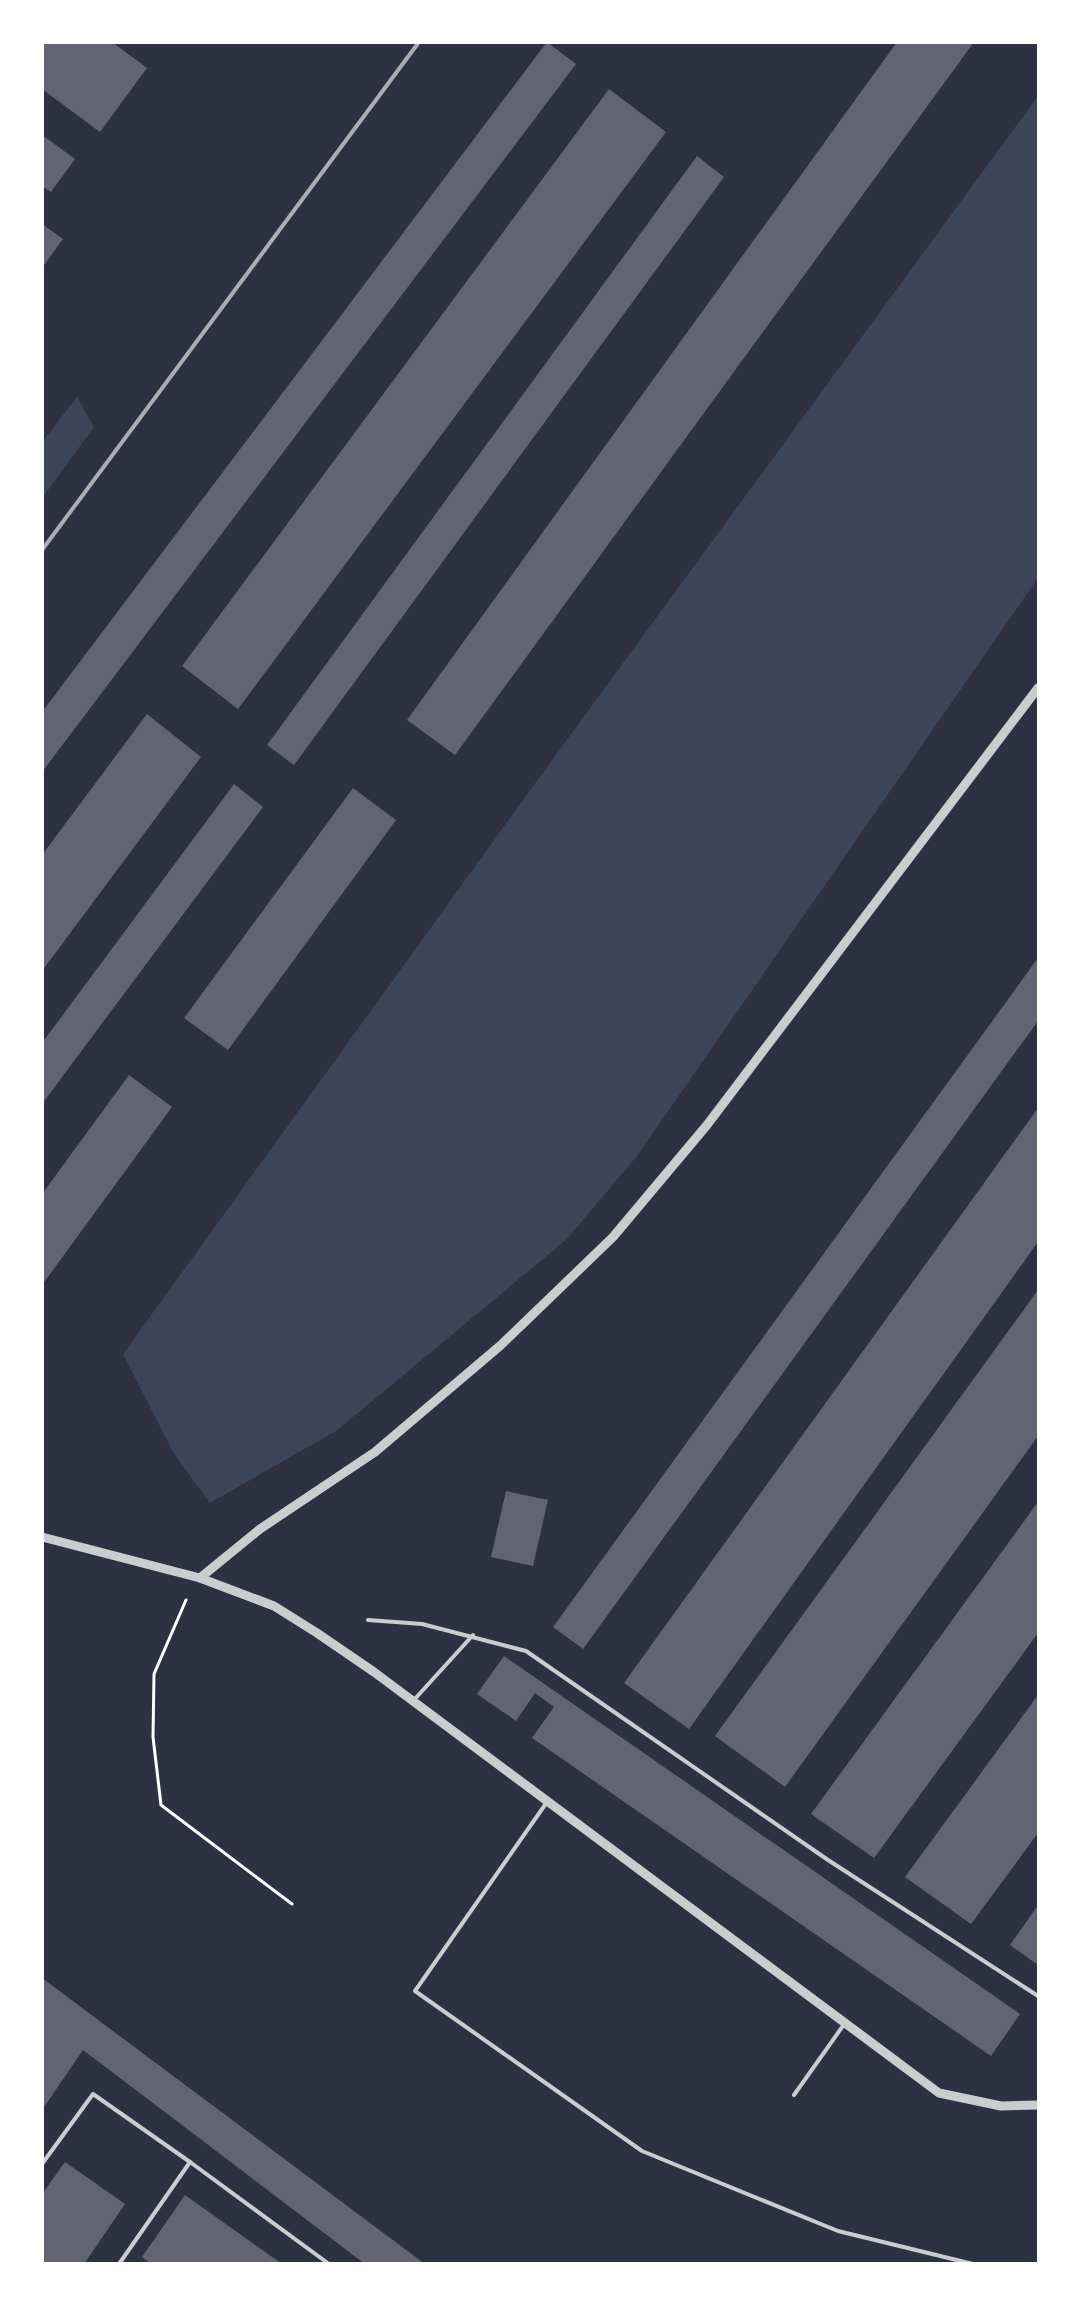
<svg xmlns="http://www.w3.org/2000/svg" width="1081" height="2306" font-family="'Playfair Display',serif">
<style>
.green{fill:#3c4559}
.building{fill:#626471}
.lines{fill:none;stroke-linecap:round;stroke-linejoin:round}
.path{stroke:#fff;stroke-width:3}
.service{stroke:#caccd0;stroke-width:4}
.tertiary{stroke:#caccd0;stroke-width:9}
.rail{stroke:#abadb3;stroke-width:4}
</style>
<rect width="100%" height="100%" fill="#2d3142"/>
<g class="green">
<path d="M 1038,96 L 1038,578 L 637,1156 L 567,1239 L 336,1431 L 210,1503 L 174,1454 L 123,1354 L 536,782 Z"/>
<path d="M 77,397 L 94,427 L 43,497 L 43,441 Z"/>
</g>
<g class="building">
<path d="M 42,42 L 112,42 L 147,68 L 100,132 L 42,89 Z"/>
<path d="M 547,42 L 576,64 L 42,772 L 42,712 Z"/>
<path d="M 897,42 L 974,42 L 455,755 L 407,720 Z"/>
<path d="M 609,89 L 666,132 L 238,709 L 182,666 Z"/>
<path d="M 42,135 L 75,159 L 51,192 L 42,186 Z"/>
<path d="M 697,156 L 724,177 L 294,765 L 267,745 Z"/>
<path d="M 42,224 L 63,239 L 42,268 Z"/>
<path d="M 147,714 L 201,757 L 42,971 L 42,855 Z"/>
<path d="M 234,784 L 263,807 L 42,1104 L 42,1043 Z"/>
<path d="M 353,788 L 396,820 L 228,1050 L 184,1018 Z"/>
<path d="M 1038,958 L 1038,1021 L 583,1649 L 553,1627 Z"/>
<path d="M 129,1075 L 172,1107 L 42,1285 L 42,1194 Z"/>
<path d="M 1038,1108 L 1038,1242 L 689,1729 L 624,1683 Z"/>
<path d="M 1038,1290 L 1038,1436 L 785,1787 L 715,1736 Z"/>
<path d="M 506,1491 L 548,1500 L 533,1566 L 491,1557 Z"/>
<path d="M 1038,1502 L 1038,1633 L 874,1858 L 811,1814 Z"/>
<path d="M 504,1656 L 1020,2014 L 991,2056 L 532,1738 L 554,1707 L 535,1693 L 516,1721 L 477,1694 Z"/>
<path d="M 1038,1695 L 1038,1833 L 971,1924 L 905,1877 Z"/>
<path d="M 1038,1905 L 1038,1965 L 1010,1945 Z"/>
<path d="M 42,1978 L 425,2264 L 365,2264 L 83,2050 L 42,2110 Z"/>
<path d="M 65,2162 L 125,2204 L 84,2264 L 42,2264 L 42,2194 Z"/>
<path d="M 185,2195 L 282,2264 L 151,2264 L 142,2257 Z"/>
</g>
<g class="lines">
<path class="path" d="M 186,1600 L 154,1674 L 153,1737 L 161,1805 L 292,1904"/>
<g class="service">
<path d="M 368,1620 L 422,1624 L 526,1651 L 828,1860 L 1038,1996"/>
<path d="M 413,1701 L 473,1635"/>
<path d="M 547,1802 L 415,1991 L 642,2151 L 838,2231 L 973,2264"/>
<path d="M 794,2095 L 845,2023"/>
<path d="M 42,2164 L 93,2094 L 190,2162"/>
<path d="M 119,2264 L 190,2162 L 329,2264"/>
</g>
<g class="tertiary">
<path d="M 42,1537 L 200,1578 L 274,1606 L 317,1633 L 374,1672 L 939,2093 L 1001,2106 L 1038,2105"/>
<path d="M 200,1578 L 260,1529 L 375,1452 L 501,1345 L 613,1237 L 707,1125 L 1038,688"/>
</g>
<path class="rail" d="M 42,550 L 419,42"/>
</g>
<rect width="1081" height="2306" fill="none" stroke="#ffffff" stroke-width="88"/>
</svg>
